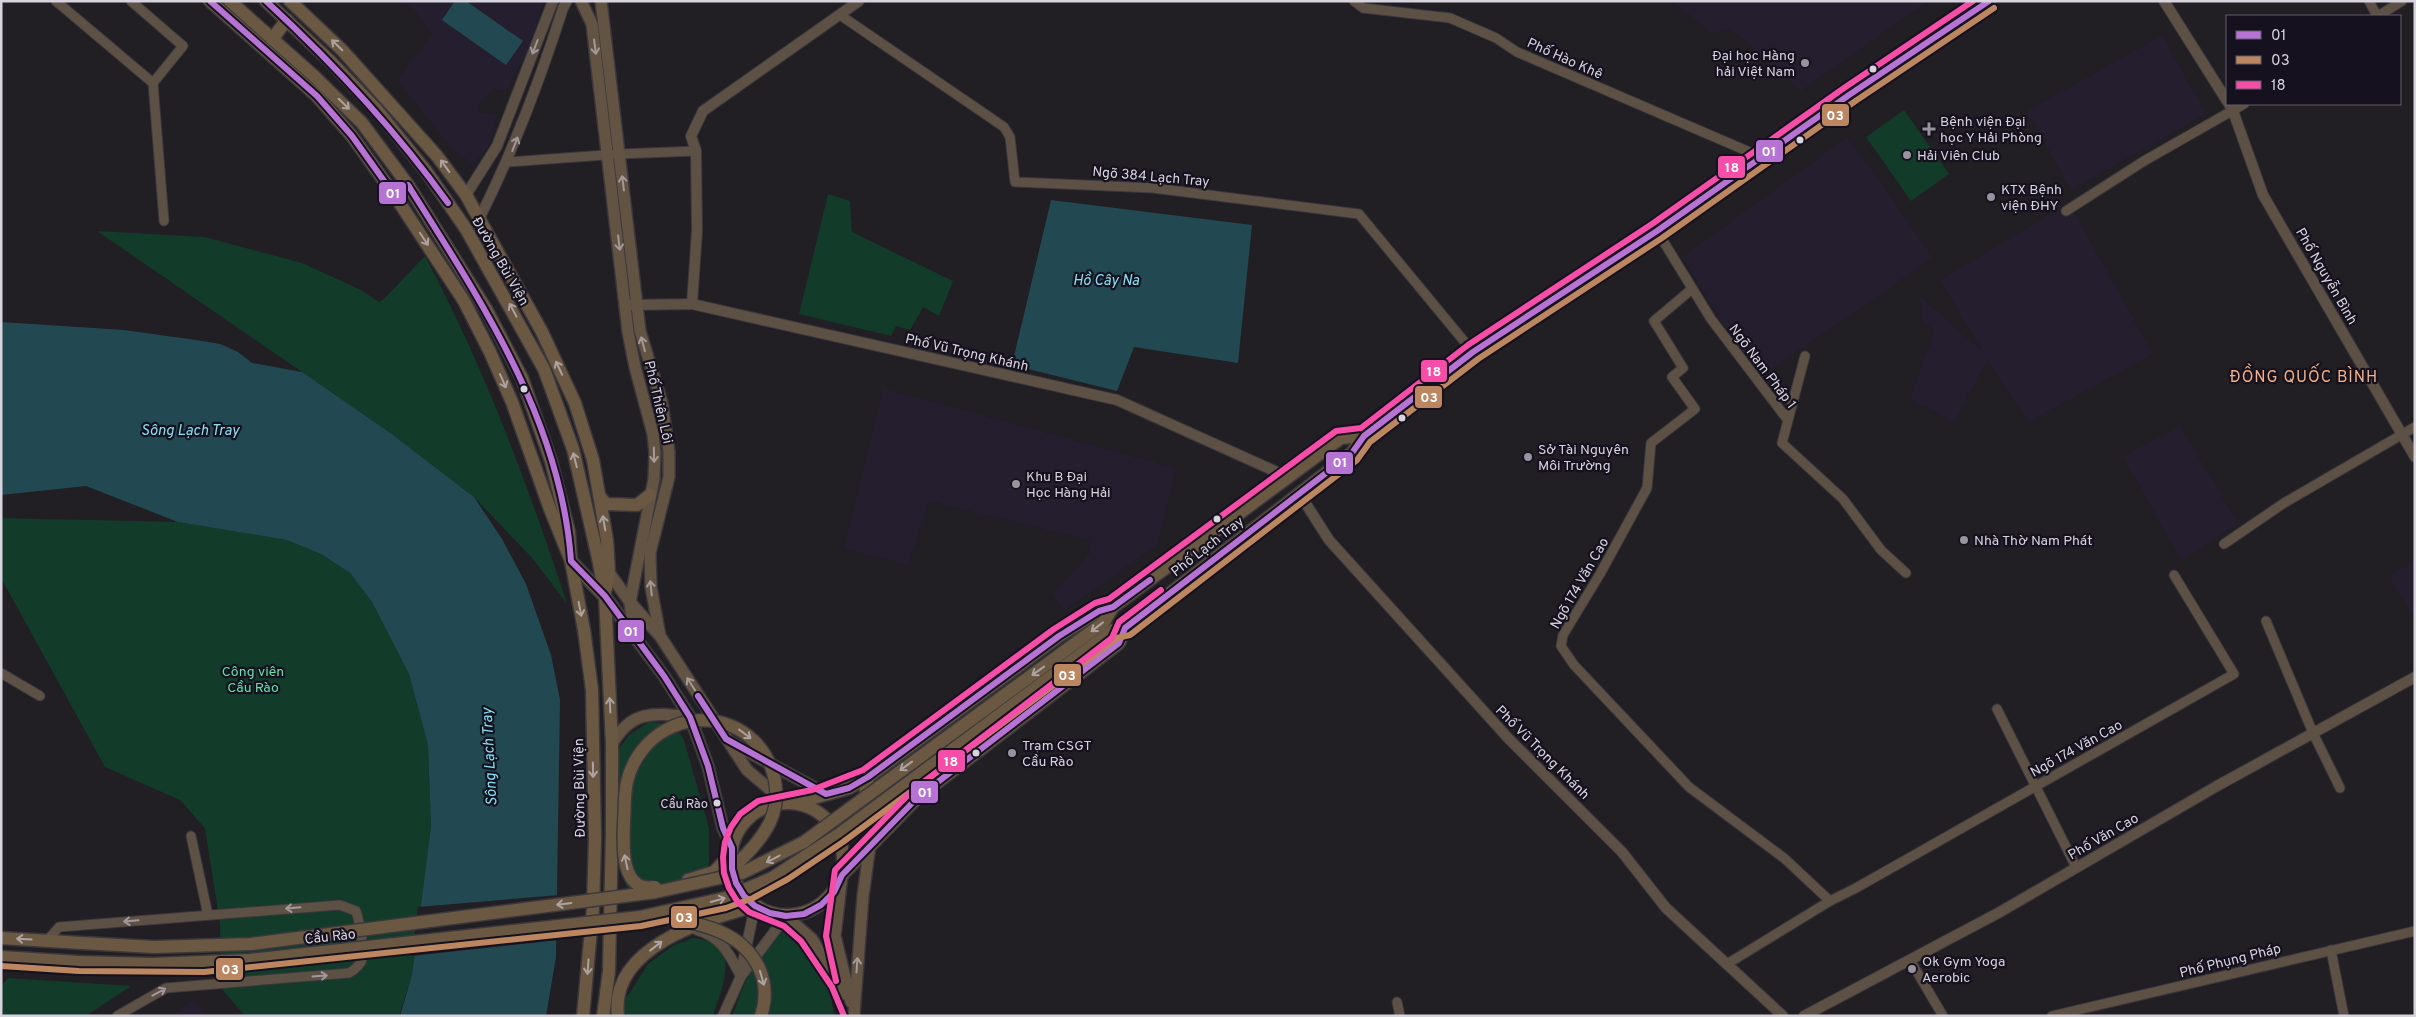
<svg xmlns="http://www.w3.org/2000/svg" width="2416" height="1017" font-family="Overpass,sans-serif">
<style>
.built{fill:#241e2f}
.green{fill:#123b2a}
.water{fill:#224952}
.pier{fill:#211e24}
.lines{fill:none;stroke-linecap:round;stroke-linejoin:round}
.minor-casing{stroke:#3b383d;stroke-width:11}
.tertiary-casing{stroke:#3b383d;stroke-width:12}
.secondary-casing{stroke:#3b383d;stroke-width:14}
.primary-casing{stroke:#3b383d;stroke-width:15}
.minor{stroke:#5d5146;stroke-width:9}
.tertiary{stroke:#5d5146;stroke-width:10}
.secondary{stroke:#635343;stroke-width:11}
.primary{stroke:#6b5843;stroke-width:12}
.primary-bridge-casing{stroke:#3b383d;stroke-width:15;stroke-linecap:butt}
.primary-bridge{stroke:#6b5843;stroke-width:12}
.bus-1-casing{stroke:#16111e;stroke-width:10}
.bus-2-casing{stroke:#16111e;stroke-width:10}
.bus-3-casing{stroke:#16111e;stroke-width:10}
.bus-1{stroke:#b673d3;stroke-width:6}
.bus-2{stroke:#bb8660;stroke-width:6}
.bus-3{stroke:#f54da8;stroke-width:6}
.oneway{stroke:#aca2a0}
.oneway2{stroke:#a1999a}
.oneway3{stroke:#a39a98}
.poi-dot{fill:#98949d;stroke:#16111e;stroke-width:2}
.bus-dot{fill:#d8d4de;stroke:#16111e;stroke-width:2}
.labels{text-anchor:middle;stroke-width:4.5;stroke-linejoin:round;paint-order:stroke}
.bus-label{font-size:13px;fill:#d8d4de;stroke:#16111e;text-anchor:end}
.poi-label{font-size:14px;fill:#d8d4de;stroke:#16111e;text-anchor:start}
.street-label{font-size:14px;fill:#d8d4de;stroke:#16111e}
.park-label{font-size:14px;fill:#59e7a7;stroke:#16111e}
.water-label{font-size:15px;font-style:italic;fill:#85e2f5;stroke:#16111e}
.quarter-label{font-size:16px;letter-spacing:1px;fill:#f6b084;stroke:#16111e}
.line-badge{stroke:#16111e;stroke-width:2}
.badge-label{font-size:14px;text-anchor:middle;font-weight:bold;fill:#fff}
</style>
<rect width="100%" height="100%" fill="#211e24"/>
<g class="built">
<path d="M 402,1 L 544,1 L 528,50 L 506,91 L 493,89 L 479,103 L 479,112 L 498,114 L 488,147 L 473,165 L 451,148 L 397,80 L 432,34 L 415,11 Z"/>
<path d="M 1672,1 L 1928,1 L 1801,91 L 1730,28 L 1713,34 Z"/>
<path d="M 2162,35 L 2206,114 L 2071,190 L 2027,111 Z"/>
<path d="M 1846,138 L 1854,145 L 1933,258 L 1760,377 L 1717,314 L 1682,257 Z"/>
<path d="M 2069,203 L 2153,354 L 2029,422 L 1988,360 L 1954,422 L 1910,399 L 1934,332 L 1921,318 L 1921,297 L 1983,352 L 1940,280 Z"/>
<path d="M 883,388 L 1176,468 L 1157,545 L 1065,610 L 1052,595 L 1090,553 L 1089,540 L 929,501 L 908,565 L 844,549 Z"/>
<path d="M 2180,426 L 2238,523 L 2181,560 L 2123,456 Z"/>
<path d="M 2415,561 L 2415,619 L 2389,576 Z"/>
<path d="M 194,999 L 206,1016 L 171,1016 Z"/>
</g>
<g class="green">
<path d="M 1904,110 L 1949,174 L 1911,201 L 1866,137 Z"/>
<path d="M 828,194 L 850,201 L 852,232 L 953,281 L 939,316 L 923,307 L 910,330 L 896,326 L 891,336 L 799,314 Z"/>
<path d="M 97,231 L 205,237 L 302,263 L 361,290 L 379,302 L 384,299 L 425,256 C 484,367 528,484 567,604 L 533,559 L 474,497 L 389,432 Z"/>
<path d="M 1,518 L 178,522 L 287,540 L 321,554 L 350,573 L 372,602 L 409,674 L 428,745 L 431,826 L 412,975 L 399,1016 L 245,1016 L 221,988 L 220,924 L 205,828 L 180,800 L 105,767 L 1,578 Z"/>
<path d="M 649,722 C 665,723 676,725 684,740 L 709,828 L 709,863 L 701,879 L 635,893 L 626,886 L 617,863 L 618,750 L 629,735 Z"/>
<path d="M 792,927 C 825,950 829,979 834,1016 L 732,1016 C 745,984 757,940 792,927 Z"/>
<path d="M 693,938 C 743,943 723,985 713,1016 L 611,1016 L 629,994 L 648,964 L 674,945 Z"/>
<path d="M 8,978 L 131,986 L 86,1016 L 3,1016 L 1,986 Z"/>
</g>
<g class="water">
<path d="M 455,1 L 466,1 L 523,41 L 506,65 L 442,20 Z"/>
<path d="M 1051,200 L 1252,225 L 1238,363 L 1134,347 L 1117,391 L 1012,365 Z"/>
<path d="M 1,322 L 124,330 L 196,340 L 220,344 L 238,352 L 252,363 L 302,372 L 389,432 L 474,497 L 502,539 L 526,584 L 551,655 L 560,700 L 556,957 L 546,1016 L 400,1016 L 412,975 L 431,826 L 428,745 L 409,674 L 372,602 L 350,573 L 321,554 L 287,540 L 178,522 L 86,486 L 1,495 Z"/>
</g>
<path class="pier" d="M 559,895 L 559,940 L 412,956 L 418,907 Z"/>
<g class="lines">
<defs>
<g id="minor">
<path d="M 56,1 L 153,83 L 164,221"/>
<path d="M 131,1 L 183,46 L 153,83"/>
<path d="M 1354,1 L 1363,8 L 1450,18 L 1496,38 L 1517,52 L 1761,157"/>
<path d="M 2369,1 L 2377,16"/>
<path d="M 840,15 L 1004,127 L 1010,137 L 1015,182 L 1153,188 L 1359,214 L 1473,352"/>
<path d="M 2378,16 L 2402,1"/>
<path d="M 508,162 L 619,154 L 696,151"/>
<path d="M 2066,211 L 2144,161 L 2244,104"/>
<path d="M 1657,231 L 1711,319 L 1787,419"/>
<path d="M 1692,289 L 1654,321 L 1683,368 L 1672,377 L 1695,409 L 1651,443 L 1647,488 L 1600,574 L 1563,635 L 1561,646 L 1574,665 L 1689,787 L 1784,858 L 1830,901"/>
<path d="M 1805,356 L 1782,443 L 1843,499 L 1881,550 L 1906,573"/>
<path d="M 2224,544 L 2284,503 L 2415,427"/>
<path d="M 2266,621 L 2313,733 L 2340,788"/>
<path d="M 1,673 L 40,696"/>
<path d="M 1997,709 L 2076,867"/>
<path d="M 191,836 L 208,915"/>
<path d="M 47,941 L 59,927 L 340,905 L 356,911 C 359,920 366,954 361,962 C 358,967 354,970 349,973 L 166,988 L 117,1016"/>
<path d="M 2331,950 L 2344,1016"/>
<path d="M 1910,960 L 1943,1016"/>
<path d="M 1727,964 L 1830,901 L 1856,888 L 2234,674 L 2174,575"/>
<path d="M 1397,1002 L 1400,1016"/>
<path d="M 2052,1016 L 2415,931"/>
</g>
<g id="tertiary">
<path d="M 2164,1 L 2227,101"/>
<path d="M 2229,104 L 2233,111 L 2263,195 L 2415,457"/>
<path d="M 466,195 L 497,146 L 553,1"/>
<path d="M 479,219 C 514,150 539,83 563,8 L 567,1"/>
<path d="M 692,304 L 697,231 L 696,151 L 691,136 L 703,111 L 859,1"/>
<path d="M 629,305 L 692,304 L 1117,400 L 1288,477"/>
<path d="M 1299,493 L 1329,540 L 1508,738 L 1622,852 L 1666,908 L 1783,1016"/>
<path d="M 697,930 C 722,937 729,954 741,976"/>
<path d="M 741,972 L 755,906"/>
<path d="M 723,1016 L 741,976 L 786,916"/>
<path d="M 1804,1016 L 2000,912 L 2217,786 L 2415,677"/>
</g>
<g id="secondary">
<path d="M 581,1 L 592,24 L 628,332 L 635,367 L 653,434 L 655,453 L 654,479 L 630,602 L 632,622 L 637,640 L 664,676 L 690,717 L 708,766 L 723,828 L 732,848"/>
<path d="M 601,1 L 640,331 L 662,403 L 669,452 L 669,477 L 650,553 L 651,587 L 660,636 L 747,770 L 786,803"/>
<path d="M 605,567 L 630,602 L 659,635"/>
<path d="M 605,596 L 632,633"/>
<path d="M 730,742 L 826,794"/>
<path d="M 612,744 C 632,709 655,713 690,717"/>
<path d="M 842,875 L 835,936 L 851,1002"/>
<path d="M 786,916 L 812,939 L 844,994"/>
<path d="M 854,1014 L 863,896 L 870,845"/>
</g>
<g id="primary">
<path d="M 210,1 L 317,96 L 352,136 L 397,199 L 464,301 L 490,352 L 512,402 L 550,509 L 571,561 L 604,596"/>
<path d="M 230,1 L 315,77 L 362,123 L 408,185 L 486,309 L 522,378 L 551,461 L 569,532 L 571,561 L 584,630 L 592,690 L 595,838 L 593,908 L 583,1016"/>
<path d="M 266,1 L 330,61 L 377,110 L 426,171 L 466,229 L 544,369 L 573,449 L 598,558 L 605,596 L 612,744 L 612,830 L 609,971 L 603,1016"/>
<path d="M 290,1 L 342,50 L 437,156 L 466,195 L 542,332 L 575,403 L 593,460 L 607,540 L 609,572 L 606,589"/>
<path d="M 272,39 L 287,20"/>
<path d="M 600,497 L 606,504 L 637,505 L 650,495"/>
<path d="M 1077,642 L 1104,622 L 1113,607"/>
<path d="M 1084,652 L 1113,630 L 1125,628"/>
<path d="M 868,777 C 861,804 870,811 895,820"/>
<circle cx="787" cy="859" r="56"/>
<path d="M 796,803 L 849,788 L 868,777 L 1059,636 L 1099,611 L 1113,607 L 1341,438 L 1364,436"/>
<path d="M 842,875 L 917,798 L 1119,643 L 1125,628 L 1352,453 L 1364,436 L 1473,352 L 1657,231 L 1849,95 L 1989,1"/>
<path d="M 688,880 L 714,872 L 731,854"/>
<path d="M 1,938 L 82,943"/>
<path d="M 1,957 L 79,962"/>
<path d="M 618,1016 C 609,947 705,920 755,906"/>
</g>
</defs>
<use href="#minor" class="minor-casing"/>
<use href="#tertiary" class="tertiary-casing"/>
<use href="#secondary" class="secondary-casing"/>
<use href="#primary" class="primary-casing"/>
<use href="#minor" class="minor"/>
<use href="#tertiary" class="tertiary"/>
<use href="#secondary" class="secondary"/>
<use href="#primary" class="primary"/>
<defs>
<g id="primary-bridge">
<path d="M 655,887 C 620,893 623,845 624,823 C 625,809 624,795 627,782 C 638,735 686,709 729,725 C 767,739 787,785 770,822 C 760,843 741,861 723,876"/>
<path d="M 658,917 C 697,923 742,929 760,970 C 766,985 766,1001 761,1016"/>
<path d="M 82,943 L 154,947 L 251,944 L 656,892 L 742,873 L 804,842 L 1077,642"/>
<path d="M 79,962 L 153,964 L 250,960 L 640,917 L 725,898 L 772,878 L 838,835 L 1084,652"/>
</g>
</defs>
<use href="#primary-bridge" class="primary-bridge-casing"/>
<use href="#primary-bridge" class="primary-bridge"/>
<defs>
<g id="bus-1">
<path d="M 210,1 L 317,96 L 352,136 L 397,199 L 408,185 C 481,301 561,420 571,561 L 605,596 L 664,676 L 690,717 L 708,766 L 723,828 L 732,848 L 732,869 L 736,883 L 744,896 L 755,906 L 770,913 L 786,916 L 804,914 L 821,905 L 834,892 L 842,875 L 917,798 L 1119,643 L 1125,628 L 1352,453 L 1364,436 L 1473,352 L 1657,231 L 1849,95 L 1989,1"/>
<path d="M 266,1 C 333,63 395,129 448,203"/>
<path d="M 698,696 L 726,739 L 826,794 L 849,788 L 868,777 L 1059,636 L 1099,611 L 1113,607 L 1150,580"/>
</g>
<path id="bus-2" d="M 1,966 L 79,971 L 204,972 L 641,926 L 726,908 L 753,898 L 788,879 L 843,842 L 1117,638 L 1130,635 L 1357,460 L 1370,442 L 1478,359 L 1662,238 L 1854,102 L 1994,8"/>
<g id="bus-3">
<path d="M 836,981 L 826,936 L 835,870 L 912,791 L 1112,638 L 1119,622 L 1161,590"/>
<path d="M 844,1016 L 832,987 L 801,941 L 784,926 L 749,912 L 737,901 L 729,888 L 724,873 L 723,857 L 725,842 L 731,827 L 740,814 L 758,801 L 812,790 L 863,770 L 1054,629 L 1095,603 L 1109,599 L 1336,431 L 1361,428 L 1468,345 L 1652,224 L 1844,88 L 1973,1"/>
</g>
</defs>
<use href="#bus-1" class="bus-1-casing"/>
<use href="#bus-2" class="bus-2-casing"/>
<use href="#bus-3" class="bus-3-casing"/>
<use href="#bus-1" class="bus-1"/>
<use href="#bus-2" class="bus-2"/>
<use href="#bus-3" class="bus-3"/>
</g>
<defs><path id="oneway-shaft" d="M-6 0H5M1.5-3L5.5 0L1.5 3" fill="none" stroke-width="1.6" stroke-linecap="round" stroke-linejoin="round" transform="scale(1.25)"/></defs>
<g class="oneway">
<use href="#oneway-shaft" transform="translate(337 45) rotate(-136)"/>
<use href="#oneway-shaft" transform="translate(344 104) rotate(44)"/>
<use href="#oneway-shaft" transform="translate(445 166) rotate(-126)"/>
<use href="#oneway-shaft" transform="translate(424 239) rotate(56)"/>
<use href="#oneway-shaft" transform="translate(513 310) rotate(-118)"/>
<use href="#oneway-shaft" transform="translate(559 368) rotate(-115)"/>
<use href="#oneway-shaft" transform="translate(503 381) rotate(66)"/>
<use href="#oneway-shaft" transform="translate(575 460) rotate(-104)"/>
<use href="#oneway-shaft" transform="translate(604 523) rotate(-100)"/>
<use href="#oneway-shaft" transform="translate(580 609) rotate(79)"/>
<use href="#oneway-shaft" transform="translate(1097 627) rotate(142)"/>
<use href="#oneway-shaft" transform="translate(1038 671) rotate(144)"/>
<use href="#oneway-shaft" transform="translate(610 705) rotate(-93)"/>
<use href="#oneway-shaft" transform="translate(745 734) rotate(37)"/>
<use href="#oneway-shaft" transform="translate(906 766) rotate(144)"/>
<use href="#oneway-shaft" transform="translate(593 770) rotate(89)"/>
<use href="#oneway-shaft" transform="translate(773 859) rotate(153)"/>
<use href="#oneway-shaft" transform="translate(626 862) rotate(-102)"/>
<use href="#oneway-shaft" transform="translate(718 900) rotate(-15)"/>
<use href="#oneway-shaft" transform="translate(564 904) rotate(173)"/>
<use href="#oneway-shaft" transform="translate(24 939) rotate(-177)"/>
<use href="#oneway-shaft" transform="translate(656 946) rotate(-38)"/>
<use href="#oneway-shaft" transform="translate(588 967) rotate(94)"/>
<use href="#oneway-shaft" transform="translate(762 978) rotate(74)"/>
</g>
<g class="oneway2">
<use href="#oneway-shaft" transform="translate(535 47) rotate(111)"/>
<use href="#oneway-shaft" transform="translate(515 144) rotate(-69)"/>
<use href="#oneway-shaft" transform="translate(293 908) rotate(175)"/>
<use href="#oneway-shaft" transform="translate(131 921) rotate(175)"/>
<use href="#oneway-shaft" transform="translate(320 976) rotate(-4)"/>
<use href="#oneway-shaft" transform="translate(159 992) rotate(-28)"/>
</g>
<g class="oneway3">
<use href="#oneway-shaft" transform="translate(595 47) rotate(83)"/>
<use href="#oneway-shaft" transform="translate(623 183) rotate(-97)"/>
<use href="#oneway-shaft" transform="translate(619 243) rotate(83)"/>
<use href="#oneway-shaft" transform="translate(643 344) rotate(-105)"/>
<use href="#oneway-shaft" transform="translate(654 455) rotate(89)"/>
<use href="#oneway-shaft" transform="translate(651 588) rotate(-96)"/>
<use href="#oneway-shaft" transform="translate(691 684) rotate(-123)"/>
<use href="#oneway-shaft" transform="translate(857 965) rotate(-86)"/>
</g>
<g class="poi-dot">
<circle cx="1805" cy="63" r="5"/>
<path d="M1926.5 121.5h5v5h5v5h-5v5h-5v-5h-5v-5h5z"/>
<circle cx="1907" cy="155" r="5"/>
<circle cx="1991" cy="197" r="5"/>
<circle cx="1528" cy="457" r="5"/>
<circle cx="1016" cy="484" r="5"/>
<circle cx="1964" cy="540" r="5"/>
<circle cx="1012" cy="753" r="5"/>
<circle cx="1912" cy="969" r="5"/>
</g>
<g class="bus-dot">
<circle cx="1873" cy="69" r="4.5"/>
<circle cx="1800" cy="140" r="4.5"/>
<circle cx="524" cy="389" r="4.5"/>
<circle cx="1402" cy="418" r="4.5"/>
<circle cx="1217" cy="519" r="4.5"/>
<circle cx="976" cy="753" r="4.5"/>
<circle cx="717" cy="803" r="4.5"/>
</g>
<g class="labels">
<g class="bus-label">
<text x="708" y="808">Cầu Rào</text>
</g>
<g class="poi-label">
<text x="1795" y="60" text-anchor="end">Đại học Hàng<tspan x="1795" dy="16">hải Việt Nam</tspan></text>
<text x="1940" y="126">Bệnh viện Đại<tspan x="1940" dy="16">học Y Hải Phòng</tspan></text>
<text x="1917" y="160">Hải Viên Club</text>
<text x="2001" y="194">KTX Bệnh<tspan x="2001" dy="16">viện ĐHY</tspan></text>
<text x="1538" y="454">Sở Tài Nguyên<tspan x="1538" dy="16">Môi Trường</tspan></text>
<text x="1026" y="481">Khu B Đại<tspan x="1026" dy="16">Học Hàng Hải</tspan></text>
<text x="1974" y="545">Nhà Thờ Nam Phát</text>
<text x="1022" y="750">Trạm CSGT<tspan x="1022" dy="16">Cầu Rào</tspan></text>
<text x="1922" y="966">Ok Gym Yoga<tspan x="1922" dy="16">Aerobic</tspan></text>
</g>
<g class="street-label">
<text transform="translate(1565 58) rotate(24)" y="5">Phố Hào Khê</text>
<text transform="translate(1151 176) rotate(5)" y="5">Ngõ 384 Lạch Tray</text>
<text transform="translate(501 261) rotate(60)" y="5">Đường Bùi Viện</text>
<text transform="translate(2327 276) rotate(60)" y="5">Phố Nguyễn Bình</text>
<text transform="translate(967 352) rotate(13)" y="5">Phố Vũ Trọng Khánh</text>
<text transform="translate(1763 366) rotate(53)" y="5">Ngõ Nam Pháp 1</text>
<text transform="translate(659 402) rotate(77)" y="5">Phố Thiên Lôi</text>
<text transform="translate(1207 546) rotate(-38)" y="5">Phố Lạch Tray</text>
<text transform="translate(1579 583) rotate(-60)" y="5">Ngõ 174 Văn Cao</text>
<text transform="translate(2076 748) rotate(-29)" y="5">Ngõ 174 Văn Cao</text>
<text transform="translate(1543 752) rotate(45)" y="5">Phố Vũ Trọng Khánh</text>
<text transform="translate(579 788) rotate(-91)" y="5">Đường Bùi Viện</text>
<text transform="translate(2103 836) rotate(-30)" y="5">Phố Văn Cao</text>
<text transform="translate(330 936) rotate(-6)" y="5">Cầu Rào</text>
<text transform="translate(2230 960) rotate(-14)" y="5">Phố Phụng Pháp</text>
</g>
<g class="park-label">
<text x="253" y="676">Công viên<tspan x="253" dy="16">Cầu Rào</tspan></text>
</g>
<g class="water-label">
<text x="1106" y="285">Hồ Cây Na</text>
<text x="190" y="435">Sông Lạch Tray</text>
<text transform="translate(489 757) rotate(-93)" y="5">Sông Lạch Tray</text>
</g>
<g class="quarter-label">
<text x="2304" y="382">ĐỒNG QUỐC BÌNH</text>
</g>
</g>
<g class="line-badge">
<rect x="1821" y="103" width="29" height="24" rx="5" fill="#bb8660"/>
<rect x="1755" y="139" width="29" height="24" rx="5" fill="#b673d3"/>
<rect x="1717" y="155" width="29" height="24" rx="5" fill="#f54da8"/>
<rect x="378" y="181" width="29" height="24" rx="5" fill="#b673d3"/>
<rect x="1420" y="359" width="28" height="24" rx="5" fill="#f54da8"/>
<rect x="1414" y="385" width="29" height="24" rx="5" fill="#bb8660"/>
<rect x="1325" y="451" width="29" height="24" rx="5" fill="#b673d3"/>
<rect x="617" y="619" width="28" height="24" rx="5" fill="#b673d3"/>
<rect x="1053" y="663" width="29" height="24" rx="5" fill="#bb8660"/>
<rect x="937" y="749" width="29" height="24" rx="5" fill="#f54da8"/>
<rect x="910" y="780" width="29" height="24" rx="5" fill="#b673d3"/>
<rect x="670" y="905" width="28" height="24" rx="5" fill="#bb8660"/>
<rect x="215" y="957" width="29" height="24" rx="5" fill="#bb8660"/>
</g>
<g class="badge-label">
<text x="1835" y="120">03</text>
<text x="1769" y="156">01</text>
<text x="1732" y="172">18</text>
<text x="393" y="198">01</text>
<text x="1434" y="376">18</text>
<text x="1429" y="402">03</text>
<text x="1340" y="467">01</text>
<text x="631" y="636">01</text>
<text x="1067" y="680">03</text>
<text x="951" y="766">18</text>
<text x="925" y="797">01</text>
<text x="684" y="922">03</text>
<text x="230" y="974">03</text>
</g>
<rect width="2416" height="1017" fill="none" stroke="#d8d4de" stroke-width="5"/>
<rect x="2226" y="15" width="175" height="90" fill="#16111e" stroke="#645f6b"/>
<rect x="2236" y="31" width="25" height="8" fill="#b673d3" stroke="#645f6b"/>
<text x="2271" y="40" font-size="15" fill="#d8d4de">01</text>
<rect x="2236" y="56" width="25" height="8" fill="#bb8660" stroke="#645f6b"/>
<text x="2271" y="65" font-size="15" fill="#d8d4de">03</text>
<rect x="2236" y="81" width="25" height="8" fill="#f54da8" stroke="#645f6b"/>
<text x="2271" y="90" font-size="15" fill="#d8d4de">18</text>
</svg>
